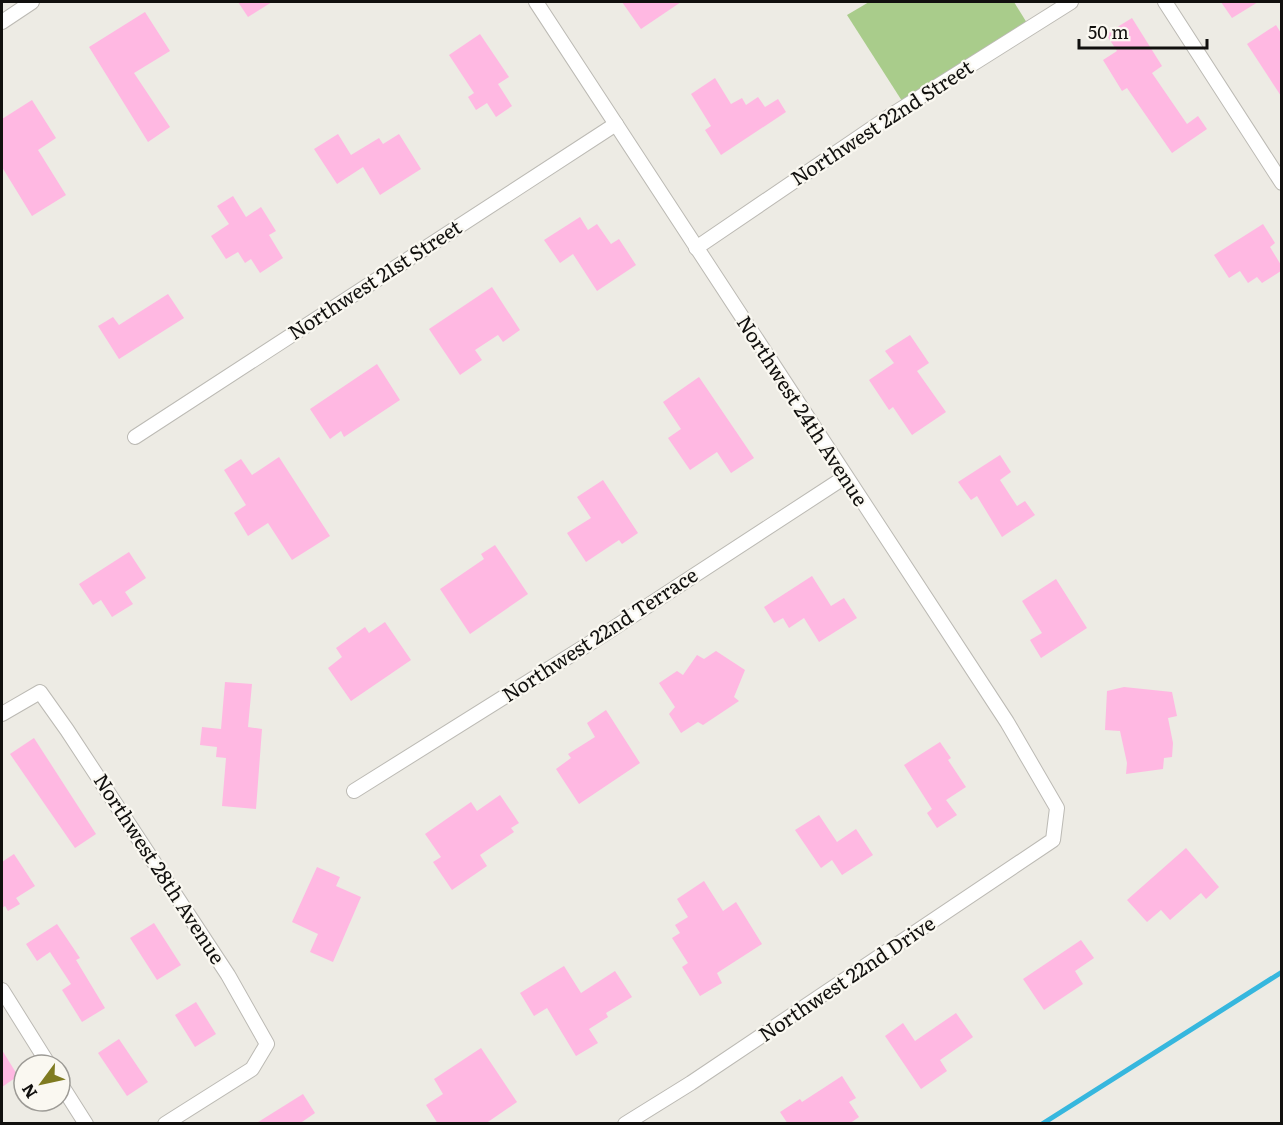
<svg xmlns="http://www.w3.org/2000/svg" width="1283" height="1125" font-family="Literata,serif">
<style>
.green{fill:#a9cc8b}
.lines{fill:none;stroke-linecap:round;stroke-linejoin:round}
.stream{stroke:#36b7de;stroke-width:5}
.building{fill:#ffb8e2}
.minor-casing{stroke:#bcbab4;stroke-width:16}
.minor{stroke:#fff;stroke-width:14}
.labels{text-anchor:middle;stroke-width:4.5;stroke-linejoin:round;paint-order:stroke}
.street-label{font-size:20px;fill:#11100e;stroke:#faf8f1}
</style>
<rect width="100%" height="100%" fill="#edebe4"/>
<path class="green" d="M 869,2 L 1014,2 L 1027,23 L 902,101 L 847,15 Z"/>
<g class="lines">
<path class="stream" d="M 1042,1124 L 1282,972"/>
</g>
<g class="building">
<path d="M 238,2 L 272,2 L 248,17 Z"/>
<path d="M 622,2 L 681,2 L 641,29 Z"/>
<path d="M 1221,2 L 1258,2 L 1232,18 Z"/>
<path d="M 145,12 L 170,51 L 134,73 L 170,127 L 148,142 L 89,47 Z"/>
<path d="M 1132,18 L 1162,66 L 1152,73 L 1187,124 L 1198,116 L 1207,129 L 1172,153 L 1127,88 L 1122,91 L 1103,60 L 1117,51 L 1106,34 Z"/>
<path d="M 1276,25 L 1281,33 L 1281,96 L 1247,44 Z"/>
<path d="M 480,34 L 509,77 L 498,84 L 512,106 L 496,117 L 487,103 L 476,110 L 468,97 L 474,93 L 449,55 Z"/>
<path d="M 715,78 L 731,104 L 742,98 L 746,105 L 758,97 L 765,107 L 778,99 L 786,112 L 721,155 L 705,130 L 711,126 L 691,94 Z"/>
<path d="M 32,100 L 56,138 L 38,150 L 66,195 L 32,216 L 2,167 L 2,119 Z"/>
<path d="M 338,134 L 351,155 L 379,138 L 383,144 L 399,134 L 421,169 L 380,195 L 363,167 L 337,184 L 314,149 Z"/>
<path d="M 233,196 L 246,217 L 261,207 L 276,231 L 269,235 L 283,258 L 260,273 L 251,259 L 245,263 L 238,252 L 226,259 L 211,236 L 229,224 L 217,206 Z"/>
<path d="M 580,217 L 588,230 L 597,224 L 611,244 L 619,239 L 636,265 L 597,291 L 573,254 L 560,263 L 544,240 Z"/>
<path d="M 1263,224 L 1275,243 L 1270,247 L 1281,265 L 1281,271 L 1262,283 L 1257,277 L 1248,283 L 1240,271 L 1229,278 L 1214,255 Z"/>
<path d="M 492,287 L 520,330 L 503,342 L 498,335 L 475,350 L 482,360 L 460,375 L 429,329 Z"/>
<path d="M 168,294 L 184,318 L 119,359 L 98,326 L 113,317 L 119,325 Z"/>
<path d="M 910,335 L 929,363 L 917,371 L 946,412 L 912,435 L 893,407 L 889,410 L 869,380 L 894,363 L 885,351 Z"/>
<path d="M 377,364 L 400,400 L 344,437 L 341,431 L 330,439 L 310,409 Z"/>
<path d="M 699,377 L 754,458 L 731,473 L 717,452 L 690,470 L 668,438 L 681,429 L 663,402 Z"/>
<path d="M 1000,455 L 1011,472 L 1000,480 L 1017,506 L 1025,501 L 1035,515 L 1002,537 L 977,496 L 971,500 L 958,482 Z"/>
<path d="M 279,457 L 330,536 L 292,560 L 268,523 L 248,536 L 234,513 L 246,505 L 224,470 L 241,459 L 252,475 Z"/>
<path d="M 603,480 L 638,533 L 622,544 L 619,540 L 586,562 L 567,533 L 591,518 L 577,497 Z"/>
<path d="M 495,545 L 528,594 L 470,634 L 440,589 L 484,559 L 481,554 Z"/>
<path d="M 129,552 L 146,578 L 125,592 L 133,604 L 112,617 L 101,600 L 93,605 L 79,584 Z"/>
<path d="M 812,576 L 831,606 L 844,598 L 857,618 L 819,642 L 804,618 L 789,628 L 783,618 L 774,623 L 764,607 Z"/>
<path d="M 1056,579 L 1087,628 L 1041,658 L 1030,640 L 1042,633 L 1022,601 Z"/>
<path d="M 385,622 L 411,660 L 351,701 L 328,668 L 342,657 L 336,648 L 365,627 L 369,633 Z"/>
<path d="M 716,651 L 745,670 L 734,697 L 739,701 L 703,725 L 698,722 L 681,733 L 669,714 L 675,707 L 659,683 L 677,671 L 683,675 L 697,655 L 704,659 Z"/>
<path d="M 225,682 L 252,684 L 248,727 L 262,729 L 256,809 L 222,806 L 226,758 L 216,757 L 217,747 L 200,745 L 202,727 L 221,729 Z"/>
<path d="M 1124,687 L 1172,692 L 1177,716 L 1168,718 L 1173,743 L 1172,757 L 1164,758 L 1163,769 L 1126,774 L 1127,763 L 1120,731 L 1105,730 L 1107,691 Z"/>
<path d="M 606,710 L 640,763 L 579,804 L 556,769 L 571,758 L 568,754 L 595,737 L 587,723 Z"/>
<path d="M 34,738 L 96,834 L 75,848 L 10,754 Z"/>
<path d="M 940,742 L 951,758 L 948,760 L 966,787 L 946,800 L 957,815 L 937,828 L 927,813 L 932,809 L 904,765 Z"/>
<path d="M 500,795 L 519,823 L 511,828 L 514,832 L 480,855 L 487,866 L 452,890 L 433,862 L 441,857 L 425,834 L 471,802 L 477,811 Z"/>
<path d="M 819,815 L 837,842 L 856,829 L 873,855 L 842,875 L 832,860 L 821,868 L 795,830 Z"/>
<path d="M 1186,848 L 1219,887 L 1206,899 L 1201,893 L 1170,920 L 1161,910 L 1147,922 L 1127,900 Z"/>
<path d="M 14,854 L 35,886 L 16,898 L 20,904 L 8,911 L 5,906 L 2,908 L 2,862 Z"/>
<path d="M 317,867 L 340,877 L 336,886 L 361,897 L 333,962 L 310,952 L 318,934 L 292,922 Z"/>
<path d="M 704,881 L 723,911 L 736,902 L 762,944 L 717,973 L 722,983 L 700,996 L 682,967 L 688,963 L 672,938 L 680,933 L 675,925 L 688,917 L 677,899 Z"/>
<path d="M 154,923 L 181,965 L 157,980 L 130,938 Z"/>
<path d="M 57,924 L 80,958 L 76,960 L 105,1008 L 82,1022 L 62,990 L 71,984 L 50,952 L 37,961 L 26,944 Z"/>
<path d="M 1081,940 L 1094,958 L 1075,971 L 1083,984 L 1044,1010 L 1023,979 Z"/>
<path d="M 564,966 L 581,993 L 615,971 L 632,997 L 606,1013 L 608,1017 L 589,1029 L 598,1043 L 576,1056 L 547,1008 L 534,1016 L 520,993 Z"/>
<path d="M 196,1002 L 216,1034 L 195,1047 L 175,1015 Z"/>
<path d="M 956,1013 L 973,1037 L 940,1060 L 947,1071 L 921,1089 L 885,1036 L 903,1023 L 915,1041 Z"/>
<path d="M 119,1039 L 148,1082 L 127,1096 L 98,1053 Z"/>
<path d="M 481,1048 L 517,1102 L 485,1124 L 438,1124 L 426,1105 L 443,1094 L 434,1079 Z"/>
<path d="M 2,1050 L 18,1076 L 2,1087 Z"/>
<path d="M 842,1076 L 856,1098 L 849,1102 L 859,1117 L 849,1124 L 788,1124 L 780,1112 L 800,1099 L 802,1102 Z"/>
<path d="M 303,1094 L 315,1113 L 299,1124 L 255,1124 Z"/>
</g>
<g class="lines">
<defs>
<g id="minor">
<path d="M 536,2 L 1007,722 L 1057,808 L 1053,840 L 691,1083 L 625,1124"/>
<path d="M 1165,2 L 1282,183"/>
<path d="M 2,22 L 32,2"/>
<path d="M 696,248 L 890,116 L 1071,2"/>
<path d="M 135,437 L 616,124"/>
<path d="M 2,714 L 40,692 L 67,730 L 228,975 L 267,1044 L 252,1069 L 165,1124"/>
<path d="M 354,791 L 603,635 L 845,477"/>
<path d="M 2,990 L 49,1065"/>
<path d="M 60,1083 L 86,1124"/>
</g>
</defs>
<use href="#minor" class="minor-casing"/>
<use href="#minor" class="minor"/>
</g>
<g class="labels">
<g class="street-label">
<text transform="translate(882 123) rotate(-33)" y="7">Northwest 22nd Street</text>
<text transform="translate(375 280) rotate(-33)" y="7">Northwest 21st Street</text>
<text transform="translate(802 411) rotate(57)" y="7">Northwest 24th Avenue</text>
<text transform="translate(600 635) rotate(-33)" y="7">Northwest 22nd Terrace</text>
<text transform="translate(159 869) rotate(57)" y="7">Northwest 28th Avenue</text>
<text transform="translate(847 979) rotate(-34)" y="7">Northwest 22nd Drive</text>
</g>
</g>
<rect width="1283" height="1125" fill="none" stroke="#11100e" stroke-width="6"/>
<g transform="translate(42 1083) rotate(237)"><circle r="28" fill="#faf8f1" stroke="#9d9b96" stroke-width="1.5"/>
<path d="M0-4.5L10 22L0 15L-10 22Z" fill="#7f7b21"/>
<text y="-9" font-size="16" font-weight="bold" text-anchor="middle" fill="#11100e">N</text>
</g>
<path d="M1079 39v9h128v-9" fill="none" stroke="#11100e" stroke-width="3"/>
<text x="1088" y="39" font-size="18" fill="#11100e" stroke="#faf8f1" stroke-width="4.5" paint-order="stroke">50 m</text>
</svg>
